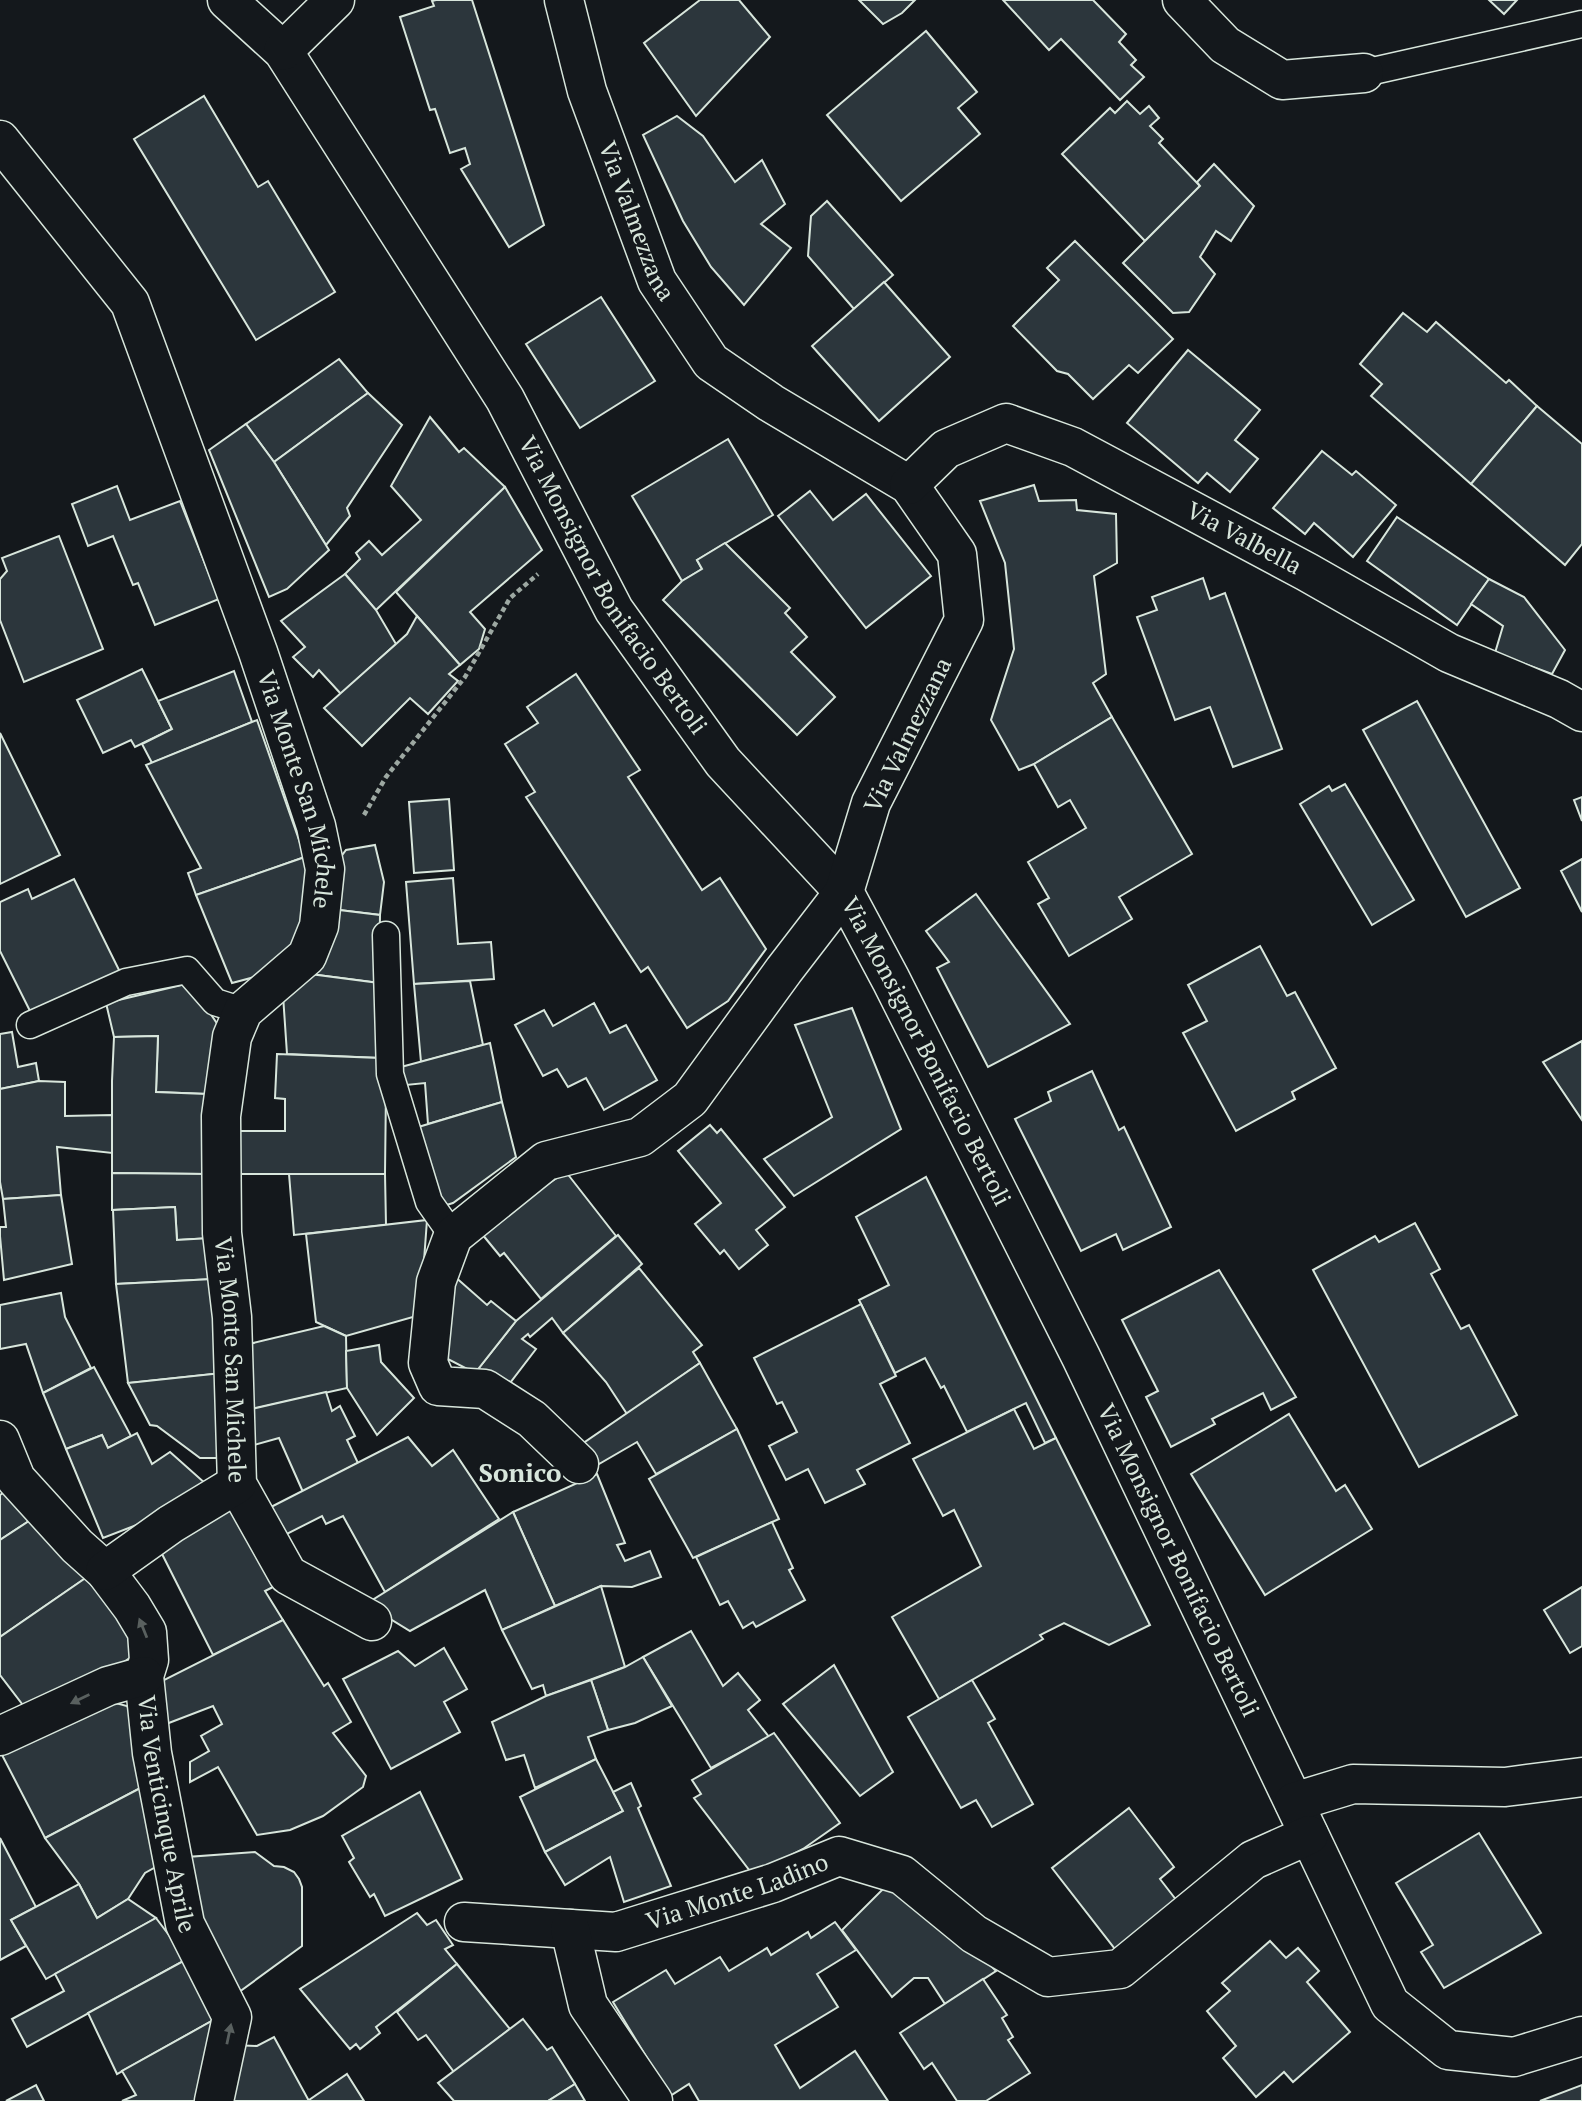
<svg xmlns="http://www.w3.org/2000/svg" width="1582" height="2101" font-family="'PT Serif',serif">
<style>
.building{fill:#2c363c;stroke:#d8e6dc;stroke-width:2}
.lines{fill:none;stroke-linecap:round;stroke-linejoin:round}
.lane-casing{stroke:#d8e6dc;stroke-width:29}
.street-casing{stroke:#d8e6dc;stroke-width:41}
.path{stroke:#9da8a2;stroke-width:4.5;stroke-dasharray:5 3.5;stroke-linecap:butt}
.lane{stroke:#14181c;stroke-width:26}
.street{stroke:#14181c;stroke-width:38}
.oneway{fill:#59605f}
.labels{text-anchor:middle;stroke-width:5;stroke-linejoin:round;paint-order:stroke}
.street-label{font-size:24px;fill:#d8e6dc;stroke:#14181c}
.neighbourhood-label{font-size:26px;font-weight:bold;fill:#d8e6dc;stroke:#14181c}
</style>
<rect width="100%" height="100%" fill="#14181c"/>
<g class="building">
<path d="M 436,0 L 472,0 L 544,225 L 509,247 L 461,169 L 470,164 L 465,148 L 450,153 L 435,109 L 430,110 L 400,17 L 434,6 L 432,1 Z"/>
<path d="M 700,0 L 739,0 L 770,37 L 696,116 L 644,43 Z"/>
<path d="M 859,0 L 915,0 L 902,13 L 883,24 Z"/>
<path d="M 1003,0 L 1093,0 L 1126,34 L 1119,42 L 1136,60 L 1131,65 L 1144,77 L 1120,100 L 1061,39 L 1049,50 Z"/>
<path d="M 1489,0 L 1517,0 L 1504,14 Z"/>
<path d="M 926,31 L 977,92 L 958,108 L 980,134 L 901,201 L 827,115 Z"/>
<path d="M 204,96 L 258,187 L 268,181 L 335,292 L 256,340 L 134,139 Z"/>
<path d="M 1127,101 L 1140,114 L 1149,106 L 1159,118 L 1150,126 L 1163,139 L 1159,143 L 1200,186 L 1145,241 L 1062,154 L 1110,108 L 1115,113 Z"/>
<path d="M 677,116 L 703,136 L 735,182 L 762,160 L 785,204 L 761,224 L 791,248 L 744,305 L 711,267 L 683,221 L 643,135 Z"/>
<path d="M 1214,164 L 1254,206 L 1231,241 L 1216,231 L 1200,257 L 1215,274 L 1189,312 L 1173,313 L 1123,263 L 1200,186 L 1197,182 Z"/>
<path d="M 827,201 L 893,275 L 854,309 L 808,256 L 811,216 Z"/>
<path d="M 1075,241 L 1173,339 L 1138,373 L 1129,365 L 1093,399 L 1068,374 L 1057,371 L 1013,326 L 1059,280 L 1047,268 Z"/>
<path d="M 884,282 L 950,357 L 879,421 L 812,346 Z"/>
<path d="M 601,297 L 655,381 L 580,428 L 526,344 Z"/>
<path d="M 1403,313 L 1427,332 L 1436,322 L 1506,383 L 1509,380 L 1537,406 L 1471,484 L 1371,396 L 1382,384 L 1360,364 Z"/>
<path d="M 1188,350 L 1260,410 L 1235,440 L 1258,459 L 1230,492 L 1207,473 L 1198,483 L 1127,423 Z"/>
<path d="M 339,359 L 368,393 L 274,462 L 246,424 Z"/>
<path d="M 368,393 L 402,425 L 347,508 L 350,516 L 326,545 L 274,462 Z"/>
<path d="M 1537,406 L 1582,444 L 1582,544 L 1565,565 L 1471,484 Z"/>
<path d="M 430,417 L 459,452 L 464,448 L 505,487 L 376,610 L 345,574 L 360,559 L 356,553 L 369,541 L 382,555 L 421,520 L 391,486 Z"/>
<path d="M 246,424 L 274,462 L 329,550 L 287,589 L 269,597 L 209,450 Z"/>
<path d="M 728,439 L 773,515 L 697,560 L 702,569 L 682,581 L 632,496 Z"/>
<path d="M 1322,451 L 1352,475 L 1356,471 L 1396,505 L 1353,557 L 1314,523 L 1305,534 L 1273,508 Z"/>
<path d="M 1034,485 L 1039,501 L 1076,500 L 1077,510 L 1116,514 L 1117,563 L 1094,576 L 1106,674 L 1093,683 L 1112,717 L 1034,764 L 1019,770 L 991,720 L 1014,649 L 1005,563 L 980,501 Z"/>
<path d="M 117,486 L 130,520 L 180,501 L 219,599 L 155,625 L 138,583 L 133,585 L 113,536 L 88,546 L 72,504 Z"/>
<path d="M 505,487 L 542,550 L 470,612 L 485,629 L 479,649 L 460,665 L 396,592 Z"/>
<path d="M 810,491 L 833,520 L 866,494 L 931,576 L 866,628 L 778,516 Z"/>
<path d="M 1397,517 L 1489,579 L 1457,625 L 1367,561 Z"/>
<path d="M 59,536 L 103,649 L 24,682 L 0,620 L 0,579 L 7,571 L 2,558 Z"/>
<path d="M 725,543 L 790,608 L 785,613 L 807,637 L 791,652 L 835,697 L 797,735 L 663,600 L 682,581 L 702,569 L 697,560 Z"/>
<path d="M 345,574 L 376,610 L 396,644 L 341,694 L 319,670 L 313,677 L 293,657 L 305,647 L 281,621 Z"/>
<path d="M 1203,578 L 1210,599 L 1225,593 L 1282,749 L 1233,767 L 1210,707 L 1175,720 L 1137,617 L 1157,610 L 1152,597 Z"/>
<path d="M 1489,579 L 1524,597 L 1565,650 L 1552,674 L 1495,653 L 1503,626 L 1471,604 Z"/>
<path d="M 417,616 L 460,665 L 449,674 L 458,681 L 428,714 L 410,698 L 362,746 L 324,708 L 396,644 L 407,634 Z"/>
<path d="M 142,669 L 172,729 L 135,747 L 131,740 L 103,753 L 77,700 Z"/>
<path d="M 234,671 L 252,722 L 152,763 L 142,744 L 172,729 L 158,701 Z"/>
<path d="M 576,674 L 640,770 L 628,777 L 702,890 L 720,878 L 766,949 L 728,1001 L 687,1028 L 648,967 L 641,972 L 526,797 L 535,792 L 505,744 L 538,723 L 527,707 Z"/>
<path d="M 1417,701 L 1520,888 L 1466,917 L 1363,730 Z"/>
<path d="M 1112,717 L 1192,854 L 1119,897 L 1132,919 L 1069,956 L 1038,904 L 1049,898 L 1028,862 L 1086,828 L 1070,800 L 1058,807 L 1034,764 Z"/>
<path d="M 257,720 L 305,857 L 196,895 L 188,873 L 201,868 L 146,765 Z"/>
<path d="M 0,733 L 60,855 L 0,884 Z"/>
<path d="M 1345,784 L 1414,900 L 1372,925 L 1300,804 L 1329,786 L 1332,791 Z"/>
<path d="M 1582,797 L 1582,821 L 1574,800 Z"/>
<path d="M 449,799 L 454,870 L 414,873 L 409,802 Z"/>
<path d="M 375,845 L 384,882 L 380,915 L 331,909 L 340,858 L 346,850 Z"/>
<path d="M 305,857 L 310,934 L 281,970 L 232,983 L 196,895 Z"/>
<path d="M 1582,859 L 1582,912 L 1561,871 Z"/>
<path d="M 453,878 L 458,944 L 491,942 L 494,979 L 414,984 L 406,882 Z"/>
<path d="M 74,879 L 121,974 L 33,1017 L 0,951 L 0,902 L 28,889 L 32,899 Z"/>
<path d="M 976,894 L 1070,1024 L 988,1067 L 937,968 L 949,962 L 926,931 Z"/>
<path d="M 331,909 L 380,915 L 379,983 L 310,974 Z"/>
<path d="M 1260,946 L 1287,996 L 1295,992 L 1336,1068 L 1292,1092 L 1295,1099 L 1236,1131 L 1183,1033 L 1207,1021 L 1188,985 Z"/>
<path d="M 310,974 L 379,983 L 380,1058 L 287,1054 L 283,995 Z"/>
<path d="M 470,981 L 483,1045 L 421,1062 L 414,984 Z"/>
<path d="M 190,983 L 218,1025 L 207,1094 L 156,1092 L 158,1036 L 114,1037 L 106,1003 Z"/>
<path d="M 594,1003 L 610,1033 L 626,1025 L 657,1080 L 604,1110 L 586,1078 L 568,1087 L 557,1069 L 543,1076 L 515,1025 L 544,1010 L 553,1026 Z"/>
<path d="M 852,1008 L 901,1129 L 794,1196 L 764,1159 L 832,1117 L 795,1025 Z"/>
<path d="M 12,1032 L 18,1067 L 36,1063 L 39,1081 L 0,1089 L 0,1034 Z"/>
<path d="M 158,1036 L 156,1092 L 207,1094 L 206,1174 L 112,1173 L 112,1081 L 114,1037 Z"/>
<path d="M 1582,1041 L 1582,1120 L 1543,1062 Z"/>
<path d="M 490,1043 L 502,1102 L 428,1124 L 425,1083 L 406,1085 L 401,1067 Z"/>
<path d="M 277,1054 L 380,1058 L 380,1087 L 386,1088 L 385,1174 L 231,1174 L 231,1131 L 285,1131 L 285,1099 L 275,1098 Z"/>
<path d="M 1092,1071 L 1119,1130 L 1124,1127 L 1171,1227 L 1123,1250 L 1116,1234 L 1081,1251 L 1015,1119 L 1051,1101 L 1048,1092 Z"/>
<path d="M 39,1081 L 65,1082 L 65,1116 L 112,1115 L 112,1153 L 57,1147 L 61,1195 L 3,1199 L 0,1182 L 0,1089 Z"/>
<path d="M 502,1102 L 516,1157 L 453,1203 L 440,1207 L 415,1128 Z"/>
<path d="M 710,1125 L 717,1133 L 721,1129 L 785,1207 L 756,1230 L 768,1245 L 739,1269 L 724,1250 L 720,1254 L 695,1224 L 721,1203 L 678,1151 Z"/>
<path d="M 566,1172 L 616,1236 L 541,1299 L 504,1253 L 500,1256 L 482,1234 L 513,1207 Z"/>
<path d="M 112,1173 L 206,1174 L 211,1238 L 177,1240 L 175,1207 L 112,1210 Z"/>
<path d="M 289,1174 L 385,1174 L 386,1225 L 294,1235 Z"/>
<path d="M 926,1177 L 1056,1438 L 1045,1443 L 1026,1403 L 967,1432 L 944,1386 L 941,1388 L 925,1358 L 895,1373 L 859,1300 L 889,1285 L 856,1217 Z"/>
<path d="M 61,1195 L 72,1264 L 4,1280 L 0,1236 L 0,1227 L 6,1227 L 3,1199 Z"/>
<path d="M 175,1207 L 177,1240 L 211,1238 L 213,1279 L 116,1284 L 113,1210 Z"/>
<path d="M 427,1220 L 420,1315 L 346,1336 L 316,1322 L 306,1234 Z"/>
<path d="M 1415,1223 L 1440,1269 L 1431,1274 L 1461,1329 L 1469,1325 L 1517,1415 L 1419,1467 L 1313,1270 L 1375,1236 L 1379,1242 Z"/>
<path d="M 618,1235 L 642,1264 L 563,1333 L 552,1318 L 530,1337 L 528,1334 L 522,1339 L 536,1349 L 507,1387 L 475,1373 L 516,1321 Z"/>
<path d="M 639,1268 L 702,1345 L 693,1352 L 700,1363 L 627,1414 L 606,1382 L 563,1333 Z"/>
<path d="M 1219,1270 L 1296,1397 L 1271,1410 L 1263,1393 L 1212,1419 L 1215,1424 L 1171,1447 L 1146,1397 L 1158,1391 L 1122,1320 Z"/>
<path d="M 453,1275 L 487,1305 L 491,1301 L 516,1321 L 475,1373 L 438,1354 Z"/>
<path d="M 213,1279 L 222,1373 L 128,1383 L 116,1284 Z"/>
<path d="M 61,1293 L 65,1317 L 91,1368 L 43,1393 L 26,1344 L 0,1349 L 0,1305 Z"/>
<path d="M 861,1304 L 896,1376 L 880,1384 L 910,1443 L 857,1470 L 865,1484 L 825,1503 L 808,1469 L 786,1480 L 769,1446 L 797,1432 L 782,1402 L 777,1404 L 754,1358 Z"/>
<path d="M 324,1326 L 346,1336 L 347,1388 L 244,1411 L 245,1345 Z"/>
<path d="M 379,1345 L 381,1362 L 414,1398 L 377,1435 L 347,1388 L 346,1351 Z"/>
<path d="M 700,1363 L 737,1429 L 656,1474 L 637,1442 L 599,1464 L 582,1444 Z"/>
<path d="M 94,1367 L 131,1436 L 108,1448 L 102,1435 L 66,1449 L 43,1393 Z"/>
<path d="M 222,1373 L 223,1458 L 200,1458 L 157,1426 L 150,1425 L 128,1383 Z"/>
<path d="M 326,1392 L 332,1411 L 340,1406 L 355,1436 L 347,1440 L 358,1463 L 303,1492 L 279,1438 L 243,1448 L 238,1412 Z"/>
<path d="M 1014,1409 L 1034,1449 L 1056,1438 L 1150,1625 L 1109,1645 L 1064,1623 L 1040,1635 L 1043,1639 L 939,1699 L 892,1617 L 981,1566 L 954,1510 L 943,1516 L 913,1459 Z"/>
<path d="M 1289,1414 L 1336,1491 L 1345,1485 L 1372,1529 L 1265,1595 L 1191,1474 Z"/>
<path d="M 737,1429 L 779,1519 L 693,1558 L 649,1479 Z"/>
<path d="M 137,1433 L 152,1464 L 170,1452 L 206,1484 L 139,1524 L 103,1538 L 66,1449 L 102,1435 L 108,1448 Z"/>
<path d="M 408,1437 L 432,1466 L 453,1450 L 499,1519 L 385,1592 L 343,1516 L 326,1524 L 322,1516 L 281,1537 L 267,1509 Z"/>
<path d="M 597,1474 L 625,1543 L 617,1545 L 625,1561 L 650,1551 L 661,1577 L 632,1587 L 601,1586 L 555,1606 L 513,1512 Z"/>
<path d="M 12,1488 L 35,1517 L 0,1540 L 0,1495 Z"/>
<path d="M 236,1501 L 277,1585 L 265,1591 L 283,1620 L 213,1655 L 159,1548 Z"/>
<path d="M 513,1512 L 555,1606 L 502,1630 L 485,1590 L 410,1631 L 366,1604 Z"/>
<path d="M 35,1517 L 87,1577 L 0,1637 L 0,1540 Z"/>
<path d="M 772,1522 L 793,1568 L 789,1570 L 805,1600 L 756,1627 L 753,1622 L 743,1628 L 728,1601 L 720,1605 L 696,1557 Z"/>
<path d="M 87,1577 L 145,1647 L 107,1674 L 29,1713 L 0,1675 L 0,1637 Z"/>
<path d="M 601,1586 L 625,1667 L 546,1696 L 543,1685 L 532,1689 L 502,1630 Z"/>
<path d="M 1582,1587 L 1582,1646 L 1570,1653 L 1544,1610 Z"/>
<path d="M 283,1620 L 324,1686 L 328,1683 L 351,1722 L 333,1733 L 366,1776 L 363,1787 L 323,1816 L 290,1830 L 257,1835 L 218,1767 L 190,1782 L 190,1762 L 209,1751 L 201,1736 L 222,1724 L 213,1706 L 161,1726 L 160,1682 Z"/>
<path d="M 691,1631 L 723,1686 L 738,1673 L 760,1700 L 748,1710 L 769,1737 L 711,1768 L 643,1657 Z"/>
<path d="M 444,1648 L 467,1689 L 444,1702 L 460,1732 L 391,1769 L 343,1679 L 398,1651 L 415,1666 Z"/>
<path d="M 643,1657 L 672,1706 L 635,1723 L 608,1730 L 591,1680 L 625,1667 Z"/>
<path d="M 834,1665 L 893,1772 L 860,1796 L 783,1704 Z"/>
<path d="M 591,1680 L 608,1730 L 588,1737 L 596,1759 L 535,1788 L 524,1755 L 506,1760 L 492,1722 L 546,1696 Z"/>
<path d="M 972,1680 L 995,1719 L 988,1723 L 1033,1804 L 992,1827 L 976,1800 L 961,1808 L 908,1717 Z"/>
<path d="M 108,1701 L 127,1706 L 138,1724 L 148,1784 L 45,1838 L 0,1751 Z"/>
<path d="M 774,1733 L 840,1823 L 803,1849 L 753,1875 L 694,1798 L 701,1794 L 692,1780 Z"/>
<path d="M 596,1759 L 623,1811 L 545,1852 L 520,1797 Z"/>
<path d="M 631,1783 L 641,1806 L 638,1808 L 671,1886 L 624,1902 L 610,1857 L 565,1885 L 545,1852 L 623,1811 L 613,1792 Z"/>
<path d="M 148,1784 L 161,1864 L 145,1873 L 128,1899 L 97,1918 L 79,1884 L 45,1838 Z"/>
<path d="M 420,1792 L 462,1879 L 385,1916 L 374,1894 L 370,1897 L 349,1862 L 354,1858 L 342,1836 Z"/>
<path d="M 1129,1808 L 1174,1867 L 1160,1879 L 1177,1901 L 1115,1949 L 1052,1868 Z"/>
<path d="M 1479,1833 L 1541,1933 L 1444,1988 L 1421,1952 L 1433,1945 L 1396,1883 Z"/>
<path d="M 0,1838 L 36,1907 L 11,1920 L 26,1946 L 0,1960 Z"/>
<path d="M 255,1852 L 274,1866 L 284,1867 L 294,1872 L 299,1879 L 302,1887 L 302,1946 L 235,1995 L 204,1932 L 187,1857 Z"/>
<path d="M 893,1879 L 955,1929 L 996,1971 L 945,2004 L 928,1978 L 914,1978 L 892,1997 L 842,1930 Z"/>
<path d="M 79,1884 L 97,1918 L 128,1899 L 156,1918 L 46,1979 L 11,1920 Z"/>
<path d="M 417,1913 L 427,1925 L 436,1920 L 453,1945 L 445,1949 L 457,1964 L 376,2027 L 380,2033 L 360,2049 L 356,2044 L 350,2049 L 300,1989 Z"/>
<path d="M 156,1918 L 187,1959 L 27,2047 L 12,2019 L 64,1991 L 55,1974 Z"/>
<path d="M 835,1922 L 856,1950 L 817,1974 L 838,2007 L 775,2045 L 800,2088 L 855,2051 L 888,2101 L 699,2101 L 689,2084 L 670,2096 L 613,2002 L 666,1970 L 675,1984 L 720,1957 L 729,1971 L 767,1948 L 771,1955 L 808,1932 L 811,1938 Z"/>
<path d="M 1270,1941 L 1286,1958 L 1298,1948 L 1319,1971 L 1307,1982 L 1350,2032 L 1293,2082 L 1284,2072 L 1256,2097 L 1223,2058 L 1236,2046 L 1207,2011 L 1230,1991 L 1222,1983 Z"/>
<path d="M 187,1959 L 217,2018 L 117,2074 L 88,2013 Z"/>
<path d="M 457,1964 L 510,2029 L 454,2072 L 426,2035 L 418,2040 L 397,2012 Z"/>
<path d="M 983,1979 L 1007,2015 L 1002,2018 L 1013,2037 L 1008,2040 L 1030,2073 L 986,2101 L 957,2101 L 932,2063 L 924,2069 L 900,2033 Z"/>
<path d="M 217,2018 L 199,2101 L 122,2101 L 136,2095 L 122,2071 Z"/>
<path d="M 523,2019 L 547,2050 L 552,2047 L 575,2084 L 548,2101 L 454,2101 L 438,2083 Z"/>
<path d="M 274,2037 L 309,2101 L 230,2101 L 233,2045 L 257,2046 Z"/>
<path d="M 347,2074 L 364,2101 L 309,2101 L 309,2100 Z"/>
<path d="M 575,2084 L 585,2101 L 548,2101 Z"/>
<path d="M 36,2085 L 44,2101 L 6,2101 Z"/>
<path d="M 1582,2085 L 1582,2101 L 1540,2101 Z"/>
</g>
<g class="lines">
<defs>
<g id="lane">
<path d="M 1364,73 L 1582,24"/>
<path d="M 386,935 L 390,1074 L 429,1202 L 453,1236"/>
<path d="M 30,1025 L 126,982 L 187,970 L 215,1002 L 243,1011"/>
</g>
<g id="street">
<path id="s1" d="M 227,0 L 283,51 L 505,399 L 614,610 L 723,762 L 844,892 L 891,980 L 1081,1357 L 1390,2004 L 1448,2050 L 1514,2057 L 1582,2036"/>
<path id="s2" d="M 564,0 L 587,91 L 657,281 L 711,362 L 771,403 L 909,485 L 957,554 L 964,620 L 871,803 L 844,892 L 784,970 L 690,1099 L 640,1137 L 546,1161 L 453,1236 L 436,1282 L 428,1363 L 438,1386 L 485,1389 L 532,1419 L 579,1464"/>
<path d="M 1182,0 L 1225,45 L 1282,80 L 1364,73"/>
<path d="M 283,51 L 335,0"/>
<path id="s3" d="M 0,140 L 130,303 L 258,652 L 316,826 L 325,869 L 319,926 L 307,956 L 243,1011 L 232,1037 L 221,1116 L 222,1233 L 232,1317 L 237,1484 L 288,1575 L 372,1621"/>
<path id="s4" d="M 909,485 L 946,449 L 1006,423 L 1073,447 L 1307,572 L 1449,653 L 1559,699 L 1582,712"/>
<path id="s5" d="M 0,1440 L 16,1479 L 77,1546 L 105,1571 L 132,1607 L 147,1632 L 149,1660 L 144,1676 L 152,1753 L 185,1924 L 232,2017 L 214,2101"/>
<path d="M 105,1571 L 171,1524 L 237,1484"/>
<path d="M 0,1736 L 108,1686 L 144,1676"/>
<path d="M 1294,1802 L 1353,1784 L 1505,1787 L 1582,1777"/>
<path id="s6" d="M 464,1922 L 616,1932 L 773,1883 L 839,1856 L 902,1875 L 974,1934 L 1048,1977 L 1120,1969 L 1253,1860 L 1309,1835"/>
<path d="M 570,1929 L 588,2005 L 653,2101"/>
</g>
</defs>
<use href="#lane" class="lane-casing"/>
<use href="#street" class="street-casing"/>
<path class="path" d="M 364,815 L 386,777 L 465,677 L 510,598 L 538,574"/>
<use href="#lane" class="lane"/>
<use href="#street" class="street"/>
</g>
<defs><path id="oneway-solid" d="M-6-.8H1V-3.2L6.5 0L1 3.2V.8H-6Z" transform="scale(1.75)"/></defs>
<g class="oneway">
<use href="#oneway-solid" transform="translate(143 1628) rotate(-112)"/>
<use href="#oneway-solid" transform="translate(80 1699) rotate(154)"/>
<use href="#oneway-solid" transform="translate(229 2034) rotate(-78)"/>
</g>
<g class="labels">
<g class="street-label">
<text dy="8" stroke="none"><textPath href="#s2" startOffset="233">Via Valmezzana</textPath></text>
<text dy="8" stroke="none"><textPath href="#s4" startOffset="382">Via Valbella</textPath></text>
<text dy="8" stroke="none"><textPath href="#s1" startOffset="704">Via Monsignor Bonifacio Bertoli</textPath></text>
<text transform="translate(908 735) rotate(-64)" y="8">Via Valmezzana</text>
<text dy="8" stroke="none"><textPath href="#s3" startOffset="724">Via Monte San Michele</textPath></text>
<text dy="8" stroke="none"><textPath href="#s1" startOffset="1270">Via Monsignor Bonifacio Bertoli</textPath></text>
<text dy="8" stroke="none"><textPath href="#s3" startOffset="1334">Via Monte San Michele</textPath></text>
<text dy="8" stroke="none"><textPath href="#s1" startOffset="1838">Via Monsignor Bonifacio Bertoli</textPath></text>
<text dy="8" stroke="none"><textPath href="#s5" startOffset="429">Via Venticinque Aprile</textPath></text>
<text dy="8" stroke="none"><textPath href="#s6" startOffset="280">Via Monte Ladino</textPath></text>
</g>
<g class="neighbourhood-label">
<text x="520" y="1482">Sonico</text>
</g>
</g>
</svg>
